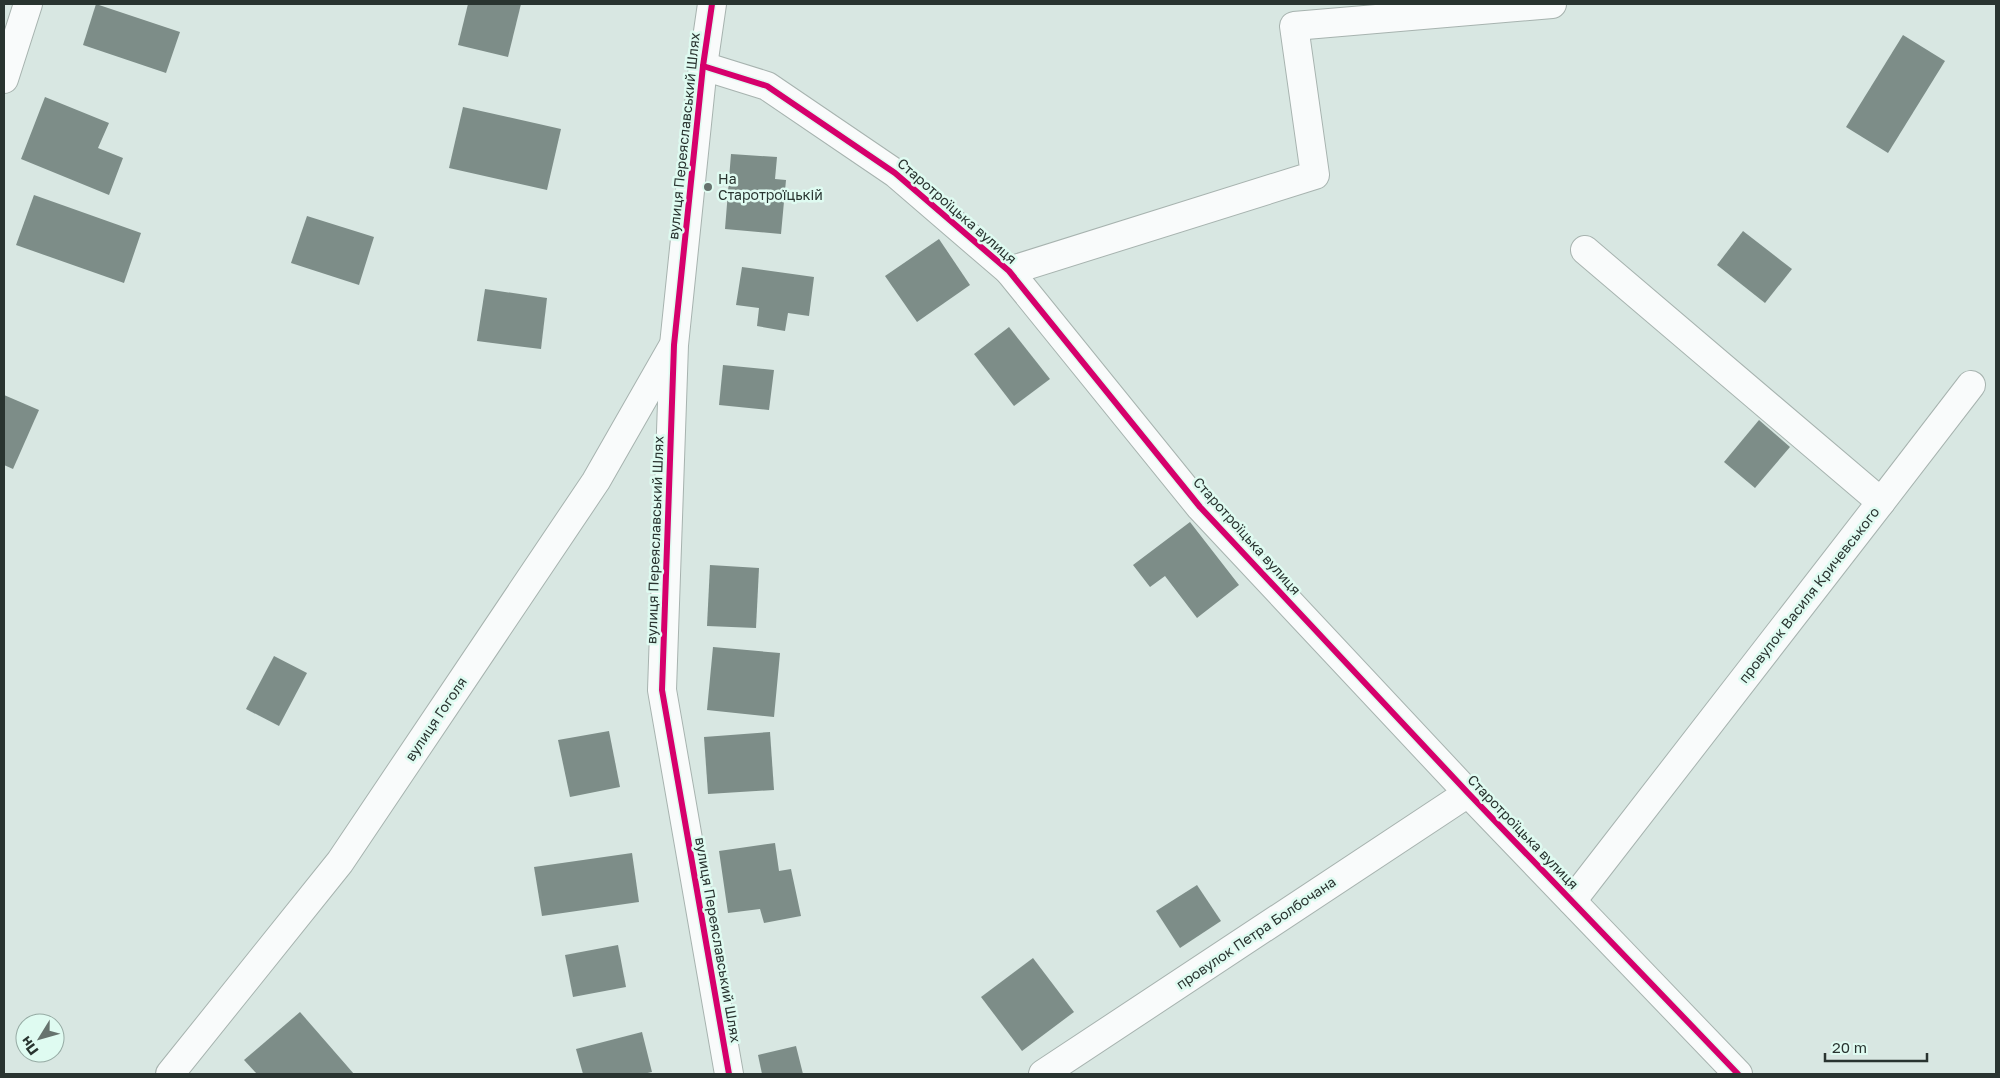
<svg xmlns="http://www.w3.org/2000/svg" width="2000" height="1078" font-family="'Golos Text',sans-serif">
<style>
.building{fill:#7d8d88}
.lines{fill:none;stroke-linecap:round;stroke-linejoin:round}
.minor-casing{stroke:#a7b3af;stroke-width:30}
.minor{stroke:#f9fbfb;stroke-width:28}
.cycleway-casing{stroke:#dffbf1;stroke-width:9}
.cycleway{stroke:#d6006c;stroke-width:6}
.poi-dot{fill:#66736e;stroke:#dffbf1;stroke-width:2}
.labels{text-anchor:middle;stroke-width:5;stroke-linejoin:round;paint-order:stroke}
.street-label{font-size:14px;fill:#293430;stroke:#dffbf1}
.poi-label{font-size:14px;fill:#293430;stroke:#dffbf1;text-anchor:start}
</style>
<rect width="100%" height="100%" fill="#d8e7e2"/>
<g class="building">
<path d="M 96,4 L 180,32 L 166,73 L 83,45 Z"/>
<path d="M 468,4 L 521,4 L 508,57 L 458,45 Z"/>
<path d="M 1903,35 L 1945,61 L 1888,153 L 1846,127 Z"/>
<path d="M 45,97 L 109,123 L 98,148 L 123,158 L 109,195 L 21,159 Z"/>
<path d="M 463,107 L 561,129 L 547,190 L 449,168 Z"/>
<path d="M 731,154 L 777,157 L 775,179 L 786,180 L 781,234 L 725,229 Z"/>
<path d="M 34,195 L 141,233 L 124,283 L 16,245 Z"/>
<path d="M 307,216 L 374,237 L 359,285 L 291,263 Z"/>
<path d="M 1743,231 L 1792,269 L 1765,303 L 1717,265 Z"/>
<path d="M 939,239 L 970,285 L 917,322 L 885,276 Z"/>
<path d="M 742,267 L 814,277 L 809,316 L 788,313 L 785,331 L 757,326 L 759,308 L 736,305 Z"/>
<path d="M 485,289 L 547,298 L 541,349 L 477,341 Z"/>
<path d="M 1009,327 L 1050,379 L 1014,406 L 974,354 Z"/>
<path d="M 723,365 L 774,370 L 769,410 L 719,405 Z"/>
<path d="M 4,395 L 39,410 L 13,469 L 4,465 Z"/>
<path d="M 1759,420 L 1790,447 L 1755,488 L 1724,462 Z"/>
<path d="M 1190,522 L 1239,585 L 1197,618 L 1165,576 L 1150,587 L 1133,565 Z"/>
<path d="M 710,565 L 759,568 L 756,628 L 707,626 Z"/>
<path d="M 713,647 L 780,653 L 774,717 L 707,710 Z"/>
<path d="M 274,656 L 307,673 L 279,726 L 246,709 Z"/>
<path d="M 609,731 L 620,787 L 570,797 L 558,740 Z"/>
<path d="M 770,732 L 774,790 L 708,794 L 704,737 Z"/>
<path d="M 775,843 L 779,871 L 791,869 L 801,916 L 764,923 L 760,909 L 728,913 L 719,851 Z"/>
<path d="M 632,853 L 639,902 L 542,916 L 534,867 Z"/>
<path d="M 1197,885 L 1221,921 L 1180,948 L 1156,911 Z"/>
<path d="M 618,945 L 626,987 L 573,997 L 565,955 Z"/>
<path d="M 1033,958 L 1074,1012 L 1022,1051 L 981,997 Z"/>
<path d="M 300,1012 L 354,1074 L 257,1074 L 244,1060 Z"/>
<path d="M 642,1032 L 652,1072 L 643,1074 L 583,1074 L 576,1049 Z"/>
<path d="M 796,1046 L 803,1074 L 762,1074 L 758,1055 Z"/>
</g>
<g class="lines">
<defs>
<g id="minor">
<path d="M 712,4 L 703,66 L 674,345 L 662,690 L 729,1074"/>
<path d="M 703,66 L 767,86 L 895,173 L 1009,271 L 1200,507 L 1468,793 L 1738,1074"/>
<path d="M 4,79 L 28,4"/>
<path d="M 1009,271 L 1315,175 L 1294,26 L 1552,4"/>
<path d="M 1881,502 L 1971,385"/>
<path d="M 1572,901 L 1881,502 L 1585,250"/>
<path d="M 170,1074 L 340,862 L 596,481 L 672,348"/>
<path d="M 1043,1074 L 1468,793"/>
</g>
</defs>
<use href="#minor" class="minor-casing"/>
<use href="#minor" class="minor"/>
<defs>
<g id="cycleway">
<path d="M 712,4 L 703,66 L 674,345 L 662,690 L 729,1074"/>
<path d="M 703,66 L 767,86 L 895,173 L 1009,271 L 1200,507 L 1468,793 L 1738,1074"/>
</g>
</defs>
<use href="#cycleway" class="cycleway-casing"/>
<use href="#cycleway" class="cycleway"/>
</g>
<circle class="poi-dot" cx="708" cy="187" r="5"/>
<g class="labels">
<g class="street-label">
<text transform="translate(684 136) rotate(-84)" y="5">вулиця Переяславський Шлях</text>
<text transform="translate(957 211) rotate(41)" y="5">Старотроїцька вулиця</text>
<text transform="translate(1247 536) rotate(48)" y="5">Старотроїцька вулиця</text>
<text transform="translate(655 540) rotate(-88)" y="5">вулиця Переяславський Шлях</text>
<text transform="translate(1809 595) rotate(-52)" y="5">провулок Василя Кричевського</text>
<text transform="translate(436 719) rotate(-56)" y="5">вулиця Гоголя</text>
<text transform="translate(1523 832) rotate(46)" y="5">Старотроїцька вулиця</text>
<text transform="translate(1256 933) rotate(-34)" y="5">провулок Петра Болбочана</text>
<text transform="translate(718 940) rotate(80)" y="5">вулиця Переяславський Шлях</text>
</g>
<g class="poi-label">
<text x="718" y="184">На<tspan x="718" dy="16">Старотроїцькій</tspan></text>
</g>
</g>
<rect width="2000" height="1078" fill="none" stroke="#293430" stroke-width="10"/>
<g transform="translate(40 1038) rotate(233)"><circle r="24" fill="#dffbf1" stroke="#96aba4"/>
<path d="M0-4L9 19L0 12L-9 19Z" fill="#66736e"/>
<text y="-8" font-size="14" font-weight="bold" text-anchor="middle" fill="#293430">Пн</text>
</g>
<path d="M1825 1053v8h102v-8" fill="none" stroke="#293430" stroke-width="2.5"/>
<text x="1832" y="1053" font-size="15" fill="#293430" stroke="#dffbf1" stroke-width="4" paint-order="stroke">20 m</text>
</svg>
